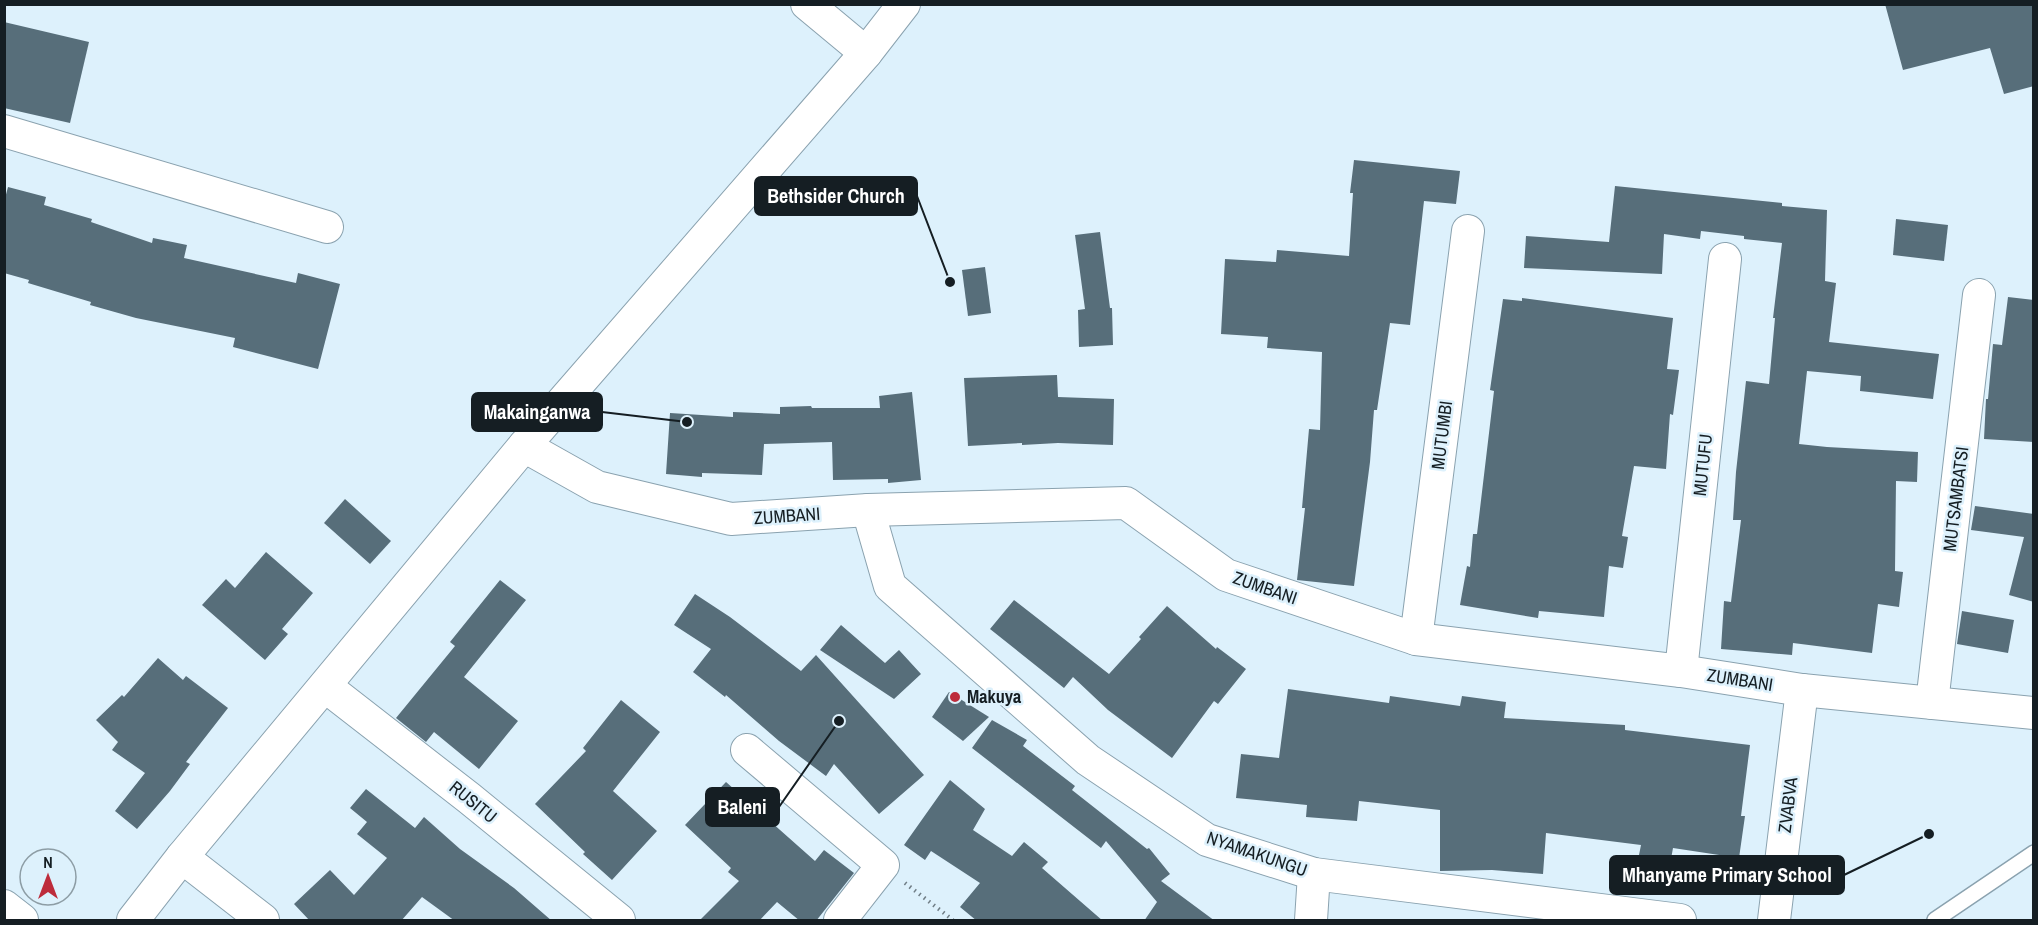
<svg xmlns="http://www.w3.org/2000/svg" width="2038" height="925" font-family="'Archivo Narrow',sans-serif">
<style>
.building{fill:#576e7a}
.lines{fill:none;stroke-linecap:round;stroke-linejoin:round}
.lane-casing{stroke:#8aa2af;stroke-width:18}
.street-casing{stroke:#8aa2af;stroke-width:34}
.path{stroke:#707e86;stroke-width:4;stroke-dasharray:1.5 4.5;stroke-linecap:butt}
.lane{stroke:#fff;stroke-width:15}
.street{stroke:#fff;stroke-width:32}
.poi-dot{fill:#bd2c3b;stroke:#ddf1fc;stroke-width:2}
.labels{text-anchor:middle;stroke-width:5;stroke-linejoin:round;paint-order:stroke}
.street-label{font-size:18px;fill:#151e23;stroke:#ddf1fc}
.poi-label{font-size:18px;font-weight:bold;fill:#151e23;stroke:#ddf1fc;text-anchor:start}
.leader{fill:none;stroke:#151e23;stroke-width:2}
.callout-dot{fill:#151e23;stroke:#ddf1fc;stroke-width:2}
.callout{fill:#151e23;stroke:#151e23;stroke-width:2}
.callout-label{font-size:20px;text-anchor:middle;font-weight:bold;fill:#fff}
</style>
<rect width="100%" height="100%" fill="#ddf1fc"/>
<g class="building">
<path d="M 1885,4 L 2034,4 L 2034,86 L 2004,94 L 1990,48 L 1903,70 Z"/>
<path d="M 4,22 L 89,42 L 70,123 L 4,108 Z"/>
<path d="M 1354,160 L 1460,171 L 1456,204 L 1424,201 L 1410,325 L 1390,323 L 1377,410 L 1374,410 L 1370,462 L 1354,586 L 1297,580 L 1305,508 L 1302,508 L 1309,429 L 1320,430 L 1322,352 L 1267,348 L 1268,337 L 1221,334 L 1225,259 L 1276,262 L 1277,250 L 1349,256 L 1353,193 L 1350,193 Z"/>
<path d="M 1615,186 L 1782,203 L 1782,206 L 1827,210 L 1825,281 L 1836,283 L 1829,342 L 1939,354 L 1933,399 L 1860,391 L 1861,376 L 1807,371 L 1799,444 L 1827,447 L 1918,452 L 1917,482 L 1896,481 L 1895,571 L 1903,572 L 1899,607 L 1878,604 L 1872,653 L 1793,643 L 1792,655 L 1721,649 L 1724,601 L 1731,602 L 1741,520 L 1733,520 L 1736,472 L 1746,381 L 1769,384 L 1775,318 L 1773,318 L 1782,243 L 1744,239 L 1744,236 L 1701,231 L 1700,239 L 1664,234 L 1662,274 L 1524,268 L 1526,236 L 1609,242 Z"/>
<path d="M 8,187 L 46,197 L 44,205 L 92,219 L 91,222 L 152,243 L 153,238 L 187,245 L 184,258 L 296,283 L 298,273 L 340,284 L 318,369 L 233,347 L 235,338 L 136,318 L 90,305 L 91,302 L 28,283 L 29,280 L 4,273 L 4,202 Z"/>
<path d="M 1896,219 L 1948,225 L 1944,261 L 1893,255 Z"/>
<path d="M 1100,232 L 1110,308 L 1112,308 L 1113,345 L 1079,347 L 1078,310 L 1085,309 L 1075,235 Z"/>
<path d="M 985,267 L 991,313 L 968,316 L 962,270 Z"/>
<path d="M 2008,297 L 2034,300 L 2034,442 L 1984,439 L 1986,399 L 1988,399 L 1993,344 L 2002,345 Z"/>
<path d="M 1522,298 L 1673,318 L 1667,369 L 1679,370 L 1673,415 L 1670,414 L 1666,469 L 1634,466 L 1622,536 L 1628,537 L 1623,568 L 1609,566 L 1604,617 L 1539,611 L 1538,618 L 1460,605 L 1467,566 L 1470,567 L 1473,534 L 1477,534 L 1494,391 L 1490,390 L 1503,299 L 1522,301 Z"/>
<path d="M 1057,375 L 1058,397 L 1114,399 L 1113,445 L 1058,443 L 1022,445 L 1022,443 L 968,446 L 964,378 Z"/>
<path d="M 912,392 L 921,480 L 888,483 L 888,479 L 833,480 L 832,442 L 764,444 L 762,475 L 702,473 L 702,477 L 666,474 L 670,413 L 733,417 L 733,412 L 780,414 L 780,407 L 811,406 L 812,408 L 880,408 L 879,396 Z"/>
<path d="M 345,499 L 391,541 L 370,564 L 324,523 Z"/>
<path d="M 1975,506 L 2034,514 L 2034,602 L 2009,595 L 2024,537 L 1971,530 Z"/>
<path d="M 266,552 L 313,593 L 282,629 L 288,634 L 265,660 L 202,605 L 226,579 L 235,588 Z"/>
<path d="M 500,580 L 526,600 L 464,677 L 518,721 L 479,769 L 434,732 L 426,742 L 396,718 L 455,646 L 450,642 Z"/>
<path d="M 695,594 L 730,617 L 801,671 L 816,655 L 924,775 L 879,814 L 834,764 L 826,776 L 779,741 L 726,695 L 725,697 L 693,672 L 711,649 L 674,625 Z"/>
<path d="M 1014,600 L 1109,674 L 1141,639 L 1139,637 L 1167,606 L 1216,649 L 1217,647 L 1246,669 L 1218,704 L 1214,701 L 1172,758 L 1108,710 L 1073,677 L 1064,688 L 990,629 Z"/>
<path d="M 1962,611 L 2014,620 L 2008,653 L 1957,644 Z"/>
<path d="M 841,625 L 885,663 L 899,650 L 921,674 L 894,699 L 820,650 Z"/>
<path d="M 158,658 L 183,680 L 186,676 L 228,708 L 186,762 L 190,764 L 170,791 L 137,829 L 115,811 L 145,773 L 112,750 L 118,742 L 96,720 L 122,695 L 124,697 Z"/>
<path d="M 1288,689 L 1389,703 L 1390,696 L 1460,706 L 1462,696 L 1506,702 L 1504,718 L 1625,725 L 1625,730 L 1750,745 L 1741,816 L 1745,816 L 1739,858 L 1673,848 L 1671,859 L 1639,855 L 1641,845 L 1546,833 L 1543,874 L 1492,870 L 1440,871 L 1440,810 L 1359,801 L 1357,821 L 1306,817 L 1307,805 L 1236,798 L 1241,754 L 1279,758 Z"/>
<path d="M 949,692 L 989,717 L 963,741 L 932,717 Z"/>
<path d="M 621,700 L 660,732 L 613,791 L 657,831 L 612,880 L 583,854 L 585,852 L 535,804 L 586,751 L 583,748 Z"/>
<path d="M 992,720 L 1027,740 L 1023,746 L 1075,786 L 1072,790 L 1147,849 L 1149,848 L 1170,874 L 1161,881 L 1215,921 L 1144,921 L 1157,902 L 1106,841 L 1101,848 L 972,748 Z"/>
<path d="M 950,780 L 985,809 L 973,830 L 1012,856 L 1024,842 L 1048,862 L 1042,868 L 1103,921 L 977,921 L 960,907 L 980,883 L 931,851 L 925,860 L 904,845 Z"/>
<path d="M 726,782 L 815,861 L 824,850 L 854,873 L 816,921 L 800,921 L 777,902 L 759,921 L 699,921 L 739,881 L 728,872 L 731,868 L 685,825 Z"/>
<path d="M 366,789 L 415,828 L 424,817 L 460,849 L 514,888 L 552,921 L 455,921 L 422,897 L 401,921 L 310,921 L 294,904 L 330,870 L 354,895 L 387,858 L 357,834 L 367,822 L 350,808 Z"/>
</g>
<g class="lines">
<defs>
<path id="lane" d="M 1935,920 L 2034,853"/>
<g id="street">
<path d="M 807,4 L 866,53"/>
<path d="M 4,131 L 327,227"/>
<path d="M 524,446 L 597,487 L 731,519 L 868,510 L 1126,503 L 1226,575 L 1416,639 L 1681,671 L 1802,690 L 2034,713"/>
<path d="M 868,510 L 890,586 L 1088,760 L 1207,840 L 1314,874 L 1680,920"/>
<path d="M 1416,639 L 1468,231"/>
<path d="M 1681,671 L 1725,259"/>
<path d="M 325,686 L 469,798 L 619,920"/>
<path d="M 1932,703 L 1979,295"/>
<path d="M 747,750 L 883,865 L 840,920"/>
<path d="M 182,857 L 263,920"/>
<path d="M 4,906 L 22,920"/>
<path d="M 133,920 L 182,857 L 524,446 L 866,53 L 904,4"/>
<path d="M 1311,920 L 1314,874"/>
<path d="M 1774,920 L 1802,690"/>
</g>
</defs>
<use href="#lane" class="lane-casing"/>
<use href="#street" class="street-casing"/>
<path class="path" d="M 905,883 L 953,920"/>
<use href="#lane" class="lane"/>
<use href="#street" class="street"/>
</g>
<circle class="poi-dot" cx="955" cy="697" r="6"/>
<g class="labels">
<g class="street-label">
<text transform="translate(1442 435) rotate(-83)" y="6">MUTUMBI</text>
<text transform="translate(1703 465) rotate(-84)" y="6">MUTUFU</text>
<text transform="translate(1956 499) rotate(-83)" y="6">MUTSAMBATSI</text>
<text transform="translate(787 516) rotate(-4)" y="6">ZUMBANI</text>
<text transform="translate(1265 588) rotate(19)" y="6">ZUMBANI</text>
<text transform="translate(1740 680) rotate(9)" y="6">ZUMBANI</text>
<text transform="translate(473 802) rotate(39)" y="6">RUSITU</text>
<text transform="translate(1788 805) rotate(-83)" y="6">ZVABVA</text>
<text transform="translate(1257 854) rotate(19)" y="6">NYAMAKUNGU</text>
</g>
<g class="poi-label">
<text x="967" y="703">Makuya</text>
</g>
</g>
<path class="leader" d="M950 282L917 196M687 422L602 412M839 721L779 807M1929 834L1844 875"/>
<g class="callout-dot">
<circle cx="950" cy="282" r="6"/>
<circle cx="687" cy="422" r="6"/>
<circle cx="839" cy="721" r="6"/>
<circle cx="1929" cy="834" r="6"/>
</g>
<g class="callout">
<rect x="755" y="177" width="162" height="38" rx="6"/>
<rect x="472" y="393" width="130" height="38" rx="6"/>
<rect x="706" y="788" width="73" height="38" rx="6"/>
<rect x="1610" y="856" width="234" height="38" rx="6"/>
</g>
<g class="callout-label">
<text x="836" y="203">Bethsider Church</text>
<text x="537" y="419">Makainganwa</text>
<text x="742" y="814">Baleni</text>
<text x="1727" y="882">Mhanyame Primary School</text>
</g>
<rect width="2038" height="925" fill="none" stroke="#151e23" stroke-width="12"/>
<g transform="translate(48 877)"><circle r="28" fill="#ddf1fc" stroke="#8d9da5" stroke-width="1.5"/>
<path d="M0-4.5L10 22L0 15L-10 22Z" fill="#bd2c3b"/>
<text y="-9" font-size="16" font-weight="bold" text-anchor="middle" fill="#151e23">N</text>
</g>
</svg>
